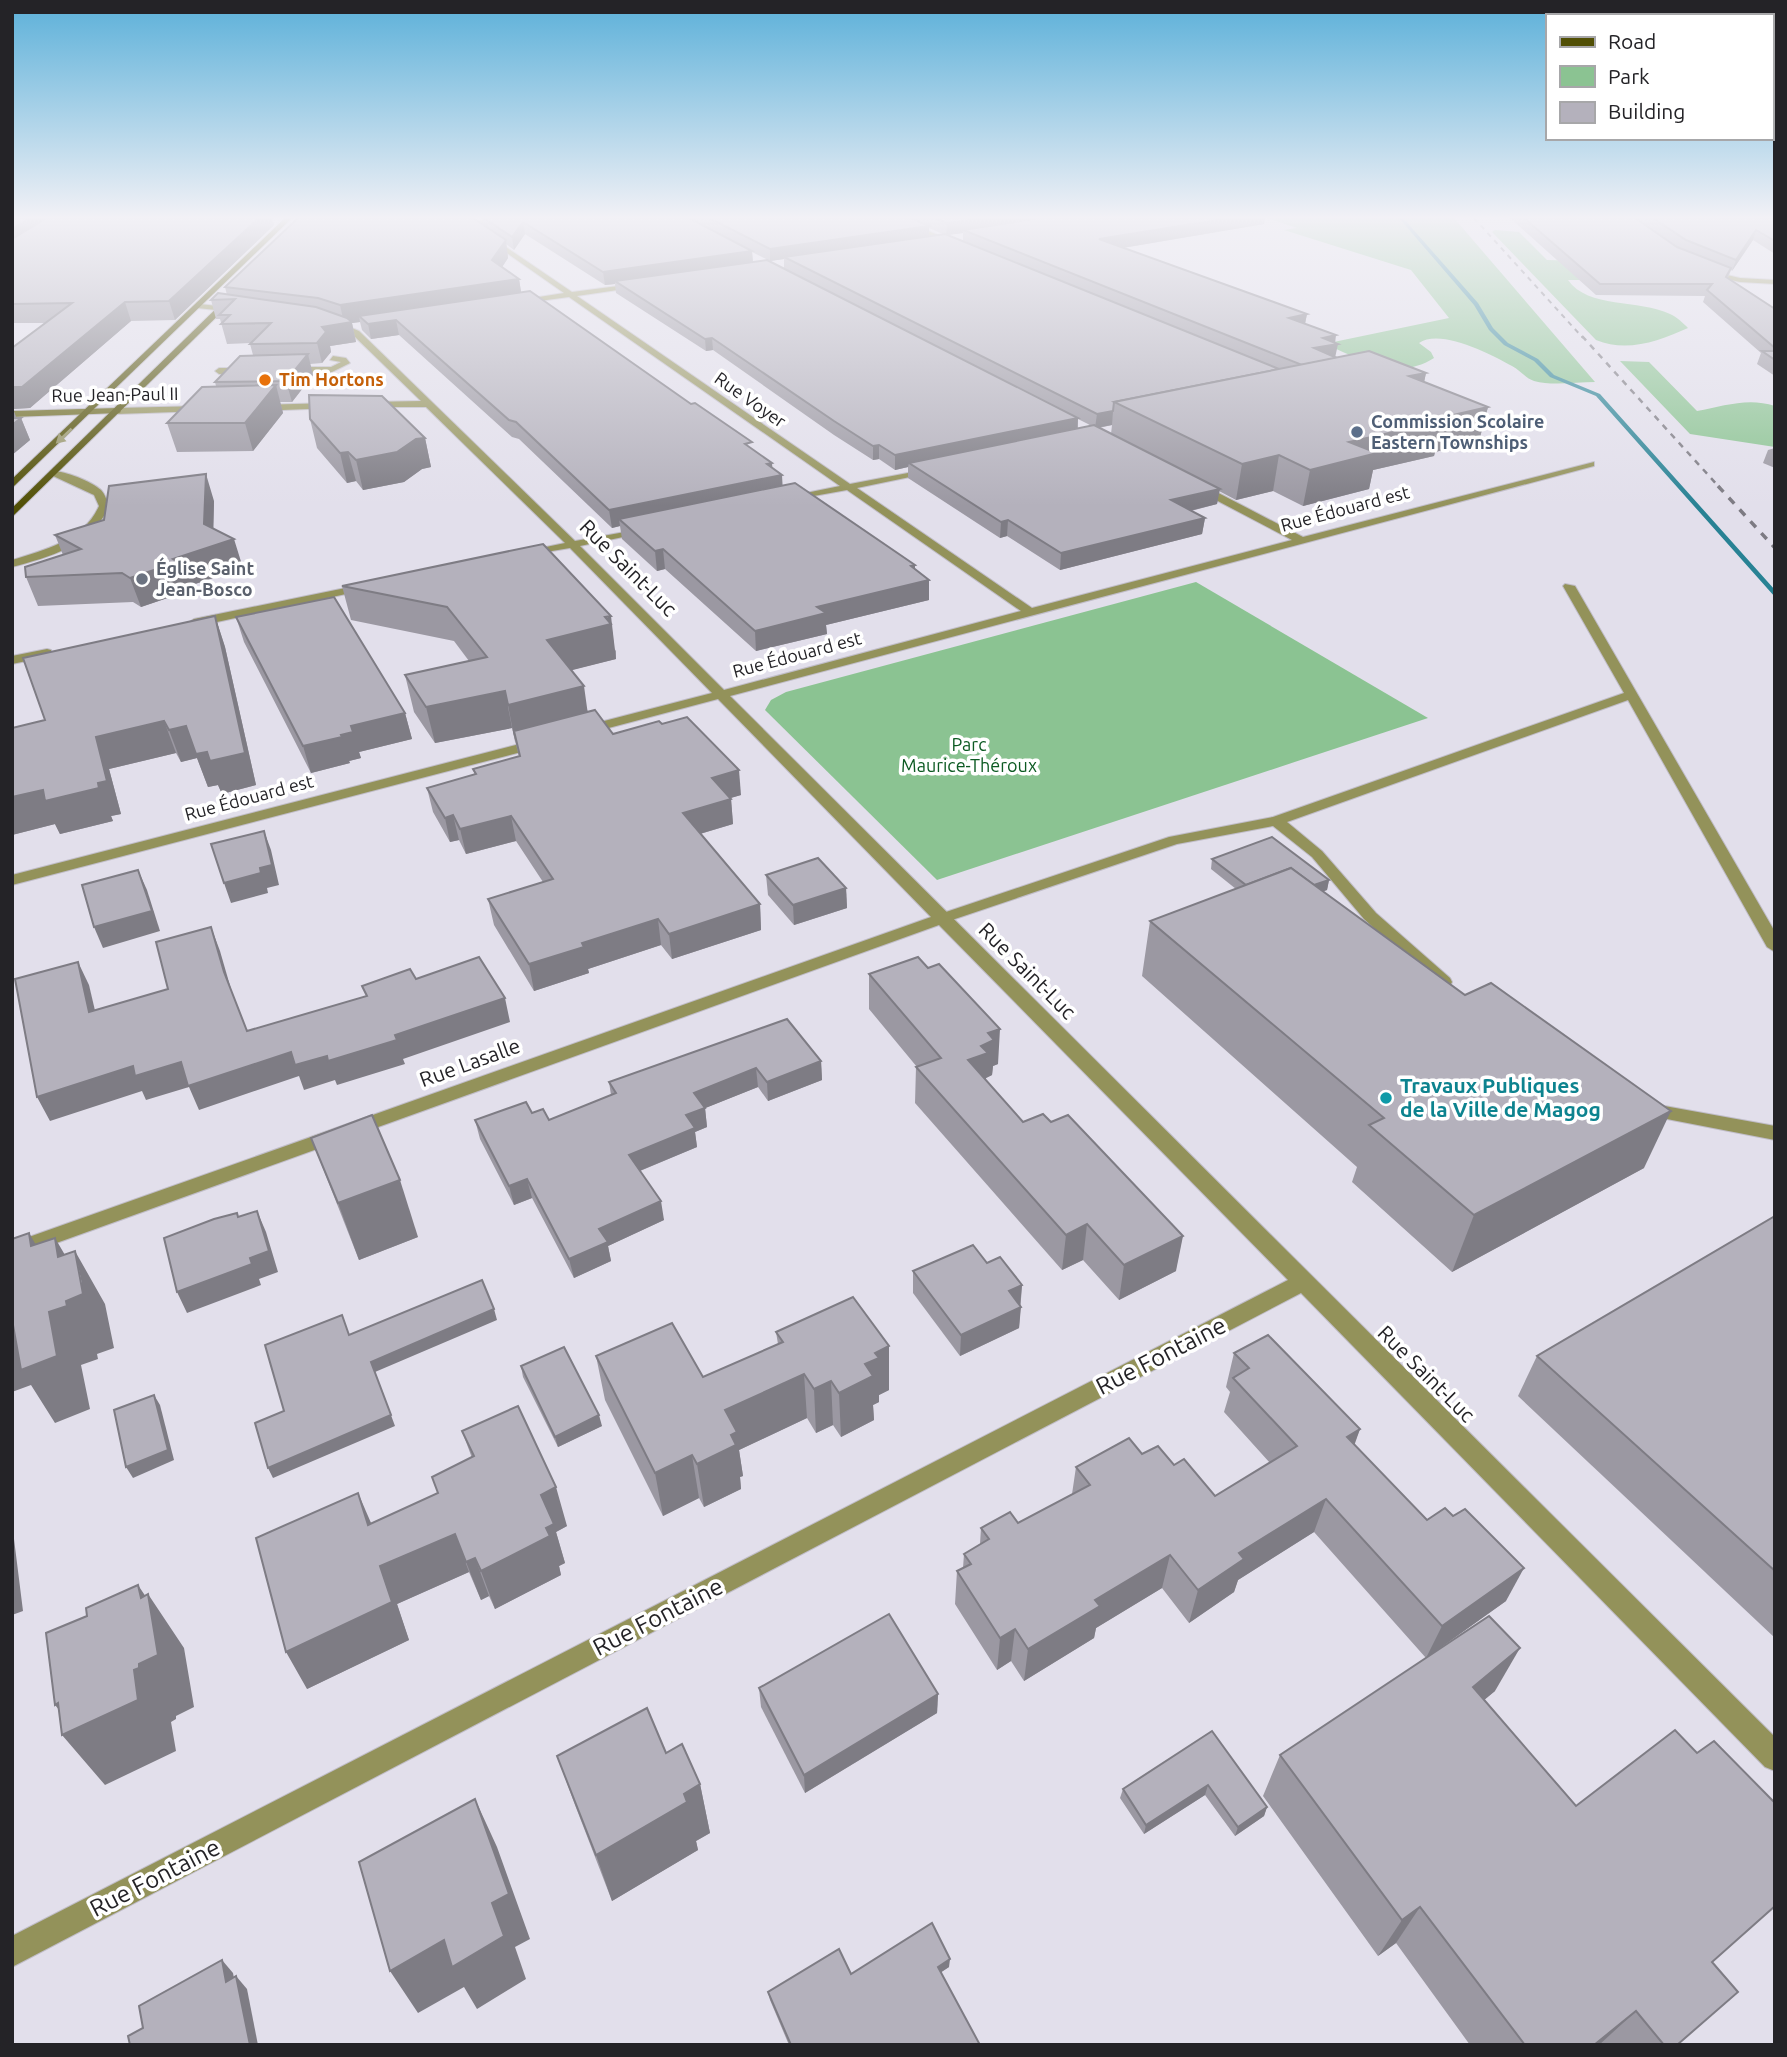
<svg xmlns="http://www.w3.org/2000/svg" width="1787" height="2057" font-family="Ubuntu,sans-serif">
<style>
.green{fill:#8bc392}
.lines{fill:none;stroke-linecap:round;stroke-linejoin:round}
.stream{fill:#288294;fill-rule:evenodd}
.lane-casing{stroke:#c0bdc8;stroke-width:2}
.street-casing{stroke:#c0bdc8;stroke-width:2}
.secondary-casing{stroke:#c0bdc8;stroke-width:2}
.primary-casing{stroke:#c0bdc8;stroke-width:2}
.lane{fill:#93925a;fill-rule:evenodd}
.street{fill:#93925a;fill-rule:evenodd}
.secondary{fill:#6d6b23;fill-rule:evenodd}
.primary{fill:#514f05;fill-rule:evenodd}
.rail-far2{stroke:#7c7a82;stroke-width:2;stroke-dasharray:5 5;stroke-linecap:butt}
.rail-far1{stroke:#7c7a82;stroke-width:2.5;stroke-dasharray:6 6;stroke-linecap:butt}
.rail{stroke:#7c7a82;stroke-width:3.5;stroke-dasharray:8 8;stroke-linecap:butt}
.wall{fill:#9b98a2;fill-rule:evenodd}
.shaded-wall{fill:#7e7c84}
.building{fill:#b4b1bc;stroke:#7e7c84;stroke-width:2}
.oneway{fill:#979569}
.food-dot{fill:#e8710a;stroke:#fff;stroke-width:2.5}
.service-dot{fill:#5c6f8a;stroke:#fff;stroke-width:2.5}
.worship-dot{fill:#6b7280;stroke:#fff;stroke-width:2.5}
.culture-dot{fill:#0f9aa8;stroke:#fff;stroke-width:2.5}
.labels{text-anchor:middle;stroke-width:7;stroke-linejoin:round;paint-order:stroke}
.far-food-label{font-size:18px;font-weight:bold;fill:#c56008;stroke:#fff;text-anchor:start}
.far-street-label{font-size:18px;fill:#242327;stroke:#fff}
.far-service-label{font-size:18px;font-weight:bold;fill:#4e5e75;stroke:#fff;text-anchor:start}
.far-worship-label{font-size:18px;font-weight:bold;fill:#5b616d;stroke:#fff;text-anchor:start}
.far-park-label{font-size:18px;fill:#0c5a22;stroke:#fff}
.street-label{font-size:21px;fill:#242327;stroke:#fff}
.culture-label{font-size:21px;font-weight:bold;fill:#0d838f;stroke:#fff;text-anchor:start}
.near-street-label{font-size:24px;fill:#242327;stroke:#fff}
</style>
<rect width="100%" height="100%" fill="#e2dfeb"/>
<g class="green">
<path d="M 1267,218 L 1454,218 L 1595,382 C 1576,382 1552,386 1534,381 C 1525,378 1520,370 1512,366 C 1491,354 1440,328 1419,343 L 1431,352 L 1434,358 C 1397,382 1360,358 1324,344 L 1449,318 L 1411,270 L 1284,230 L 1297,228 Z"/>
<path d="M 1495,230 L 1519,232 L 1547,260 L 1583,261 L 1597,280 L 1568,280 C 1588,309 1639,299 1670,314 C 1677,317 1683,323 1688,328 C 1659,341 1627,353 1596,340 L 1492,232 Z"/>
<path d="M 1620,361 L 1649,362 L 1697,411 C 1724,406 1748,397 1775,406 L 1775,447 L 1690,434 Z"/>
<path d="M 1196,582 L 1428,718 L 937,880 L 765,710 L 771,700 L 786,692 Z"/>
</g>
<g class="lines">
<path class="stream" d="M 1399,218 L 1403,218 L 1478,303 L 1493,328 L 1508,343 L 1538,359 L 1554,375 L 1600,394 L 1775,590 L 1775,597 L 1596,396 L 1550,377 L 1534,361 L 1504,345 L 1489,330 L 1474,305 Z"/>
<defs>
<g id="lane">
<path d="M 333,356 L 346,358 L 350,363 L 332,372 L 289,373 L 285,370 L 289,367 L 331,367 L 341,362 L 330,360 Z"/>
<path d="M 247,368 L 250,373 L 219,374 L 215,371 L 219,368 Z"/>
<path d="M 51,471 C 63,470 91,481 101,490 C 105,494 107,501 109,506 C 93,545 50,557 12,567 L 12,560 C 45,550 84,540 99,506 L 94,495 L 51,475 Z"/>
<path d="M 1565,584 L 1575,586 L 1775,932 L 1775,952 L 1767,947 L 1628,700 L 1287,822 L 1322,851 L 1376,913 L 1450,978 L 1452,982 L 1450,986 L 1438,986 L 1364,919 L 1312,857 L 1273,826 L 1177,844 L 949,921 L 943,923 L 935,918 L 937,915 L 1169,837 L 1273,817 L 1624,693 L 1563,586 Z"/>
<path d="M 1648,1103 L 1775,1126 L 1775,1140 L 1641,1114 L 1639,1109 L 1641,1104 Z"/>
</g>
<g id="street">
<path d="M 490,218 L 501,218 L 478,228 L 572,292 L 641,283 L 638,287 L 577,296 L 850,484 L 934,468 L 934,472 L 857,488 L 1032,608 L 1292,540 L 1195,489 L 1195,485 L 1203,485 L 1303,537 L 1594,462 L 1594,466 L 730,696 L 1775,1737 L 1775,1771 L 1765,1767 L 1301,1293 L 12,1967 L 12,1936 L 1288,1280 L 939,925 L 12,1259 L 12,1243 L 931,917 L 718,699 L 586,734 L 581,733 L 581,727 L 712,693 L 570,548 L 522,556 L 522,552 L 565,543 L 426,407 L 366,407 L 365,405 L 369,402 L 421,401 L 353,335 L 328,323 L 335,321 L 359,331 L 575,541 L 647,528 L 647,532 L 580,546 L 724,690 L 1021,611 L 847,490 L 786,501 L 786,497 L 840,486 L 569,297 L 517,304 L 520,300 L 564,293 L 471,228 L 479,221 Z"/>
<path d="M 890,218 L 899,218 L 958,244 L 953,245 Z"/>
<path d="M 1706,270 L 1740,278 L 1775,280 L 1775,284 L 1740,282 L 1703,274 Z"/>
<path d="M 200,304 L 235,308 L 239,310 L 235,312 L 197,308 Z"/>
<path d="M 331,403 L 335,406 L 334,408 L 257,411 L 253,408 L 257,405 Z"/>
<path d="M 201,406 L 204,407 L 204,411 L 117,414 L 113,411 L 117,408 Z"/>
<path d="M 365,584 L 371,587 L 369,589 L 194,627 L 188,623 L 194,619 Z"/>
<path d="M 47,649 L 51,650 L 51,656 L 12,664 L 12,656 Z"/>
<path d="M 539,739 L 544,740 L 544,746 L 12,885 L 12,875 Z"/>
</g>
<path id="secondary" d="M 117,408 L 121,411 L 120,413 L 12,417 L 12,411 Z"/>
<g id="primary">
<path d="M 285,218 L 292,218 L 12,488 L 12,479 Z"/>
<path d="M 229,296 L 236,298 L 12,517 L 12,508 Z"/>
</g>
</defs>
<use href="#lane" class="lane-casing"/>
<use href="#street" class="street-casing"/>
<use href="#secondary" class="secondary-casing"/>
<use href="#primary" class="primary-casing"/>
<use href="#lane" class="lane"/>
<use href="#street" class="street"/>
<use href="#secondary" class="secondary"/>
<use href="#primary" class="primary"/>
<path class="rail-far2" d="M 1474,218 L 1583,338"/>
<path class="rail-far1" d="M 1582,336 L 1720,488"/>
<path class="rail" d="M 1718,486 L 1775,548"/>
</g>
<g class="wall">
<path d="M 12,218 L 272,218 L 274,225 L 175,320 L 131,321 L 30,408 L 13,409 L 16,418 L 21,418 L 30,440 L 12,455 L 12,348 L 46,323 L 12,323 Z"/>
<path d="M 482,218 L 1265,218 L 1264,224 L 1123,248 L 1307,314 L 1305,324 L 1335,343 L 1335,357 L 1426,373 L 1424,382 L 1488,407 L 1479,441 L 1435,452 L 1434,456 L 1373,470 L 1369,489 L 1303,506 L 1273,491 L 1236,500 L 1219,491 L 1217,504 L 1191,511 L 1205,518 L 1202,534 L 1060,570 L 1007,536 L 1000,538 L 908,478 L 908,467 L 895,470 L 879,459 L 873,460 L 834,435 L 713,350 L 706,351 L 616,293 L 615,284 L 605,285 L 525,234 L 514,250 L 506,244 L 508,258 L 502,267 L 519,279 L 521,292 L 772,463 L 772,468 L 782,475 L 782,486 L 915,565 L 915,569 L 929,600 L 826,625 L 827,634 L 756,651 L 665,569 L 657,571 L 622,539 L 620,526 L 612,528 L 519,439 L 512,437 L 399,335 L 371,339 L 362,330 L 360,322 L 352,323 L 356,342 L 330,346 L 331,352 L 322,363 L 310,364 L 313,375 L 292,402 L 280,402 L 283,413 L 253,451 L 177,452 L 167,423 L 216,386 L 215,382 L 253,355 L 250,344 L 251,343 L 227,344 L 220,319 L 216,319 L 211,300 L 227,295 L 225,287 L 483,225 ZM 929,228 L 943,234 L 929,236 ZM 963,233 L 963,241 L 948,235 ZM 752,252 L 770,261 L 784,259 L 784,268 L 753,262 ZM 1078,419 L 1088,424 L 1091,426 L 1078,429 ZM 1112,425 L 1111,434 L 1099,428 Z"/>
<path d="M 1510,218 L 1775,218 L 1775,254 L 1753,240 L 1732,271 L 1731,270 L 1728,278 L 1775,309 L 1775,376 L 1757,364 L 1761,353 L 1703,302 L 1705,296 L 1596,295 Z"/>
<path d="M 310,419 L 425,438 L 431,467 L 422,469 L 404,482 L 363,490 L 356,481 L 347,483 L 317,448 Z"/>
<path d="M 1775,448 L 1775,468 L 1763,463 L 1768,450 Z"/>
<path d="M 214,501 L 213,529 L 243,568 L 186,587 L 188,591 L 141,607 L 133,602 L 38,606 L 26,577 L 63,555 L 55,535 Z"/>
<path d="M 543,544 L 616,651 L 616,659 L 571,670 L 588,712 L 613,734 L 662,724 L 741,795 L 730,798 L 731,799 L 733,824 L 700,834 L 760,904 L 761,930 L 672,959 L 661,945 L 588,969 L 589,973 L 534,991 L 494,925 L 488,899 L 543,882 L 516,841 L 466,854 L 459,840 L 450,842 L 433,812 L 427,788 L 475,775 L 473,769 L 519,757 L 512,728 L 435,743 L 414,712 L 405,675 L 469,661 L 454,641 L 351,620 L 342,586 Z"/>
<path d="M 215,616 L 225,647 L 256,785 L 222,794 L 218,785 L 208,787 L 197,758 L 181,762 L 176,753 L 109,769 L 121,814 L 111,816 L 113,821 L 60,834 L 55,824 L 12,835 L 12,728 L 45,720 Z"/>
<path d="M 236,617 L 405,713 L 412,739 L 359,752 L 361,758 L 349,761 L 350,763 L 311,773 L 244,642 Z"/>
<path d="M 1212,859 L 1329,880 L 1327,890 L 1323,891 L 1644,1168 L 1452,1272 L 1352,1182 L 1357,1167 L 1142,976 L 1150,921 L 1236,889 L 1211,869 Z"/>
<path d="M 766,875 L 846,888 L 847,908 L 794,925 L 768,895 Z"/>
<path d="M 869,974 L 998,1064 L 993,1066 L 992,1075 L 986,1078 L 986,1081 L 1023,1122 L 1176,1271 L 1119,1300 L 1083,1260 L 1062,1270 L 915,1103 L 916,1067 L 917,1067 L 869,1009 Z"/>
<path d="M 821,1061 L 822,1080 L 768,1101 L 758,1087 L 705,1108 L 707,1127 L 695,1132 L 697,1147 L 640,1171 L 664,1220 L 608,1246 L 611,1261 L 574,1278 L 532,1198 L 514,1205 L 480,1139 L 475,1120 L 532,1113 L 549,1120 L 611,1095 L 609,1082 Z"/>
<path d="M 311,1138 L 418,1237 L 359,1260 Z"/>
<path d="M 1775,1216 L 1775,1638 L 1518,1396 L 1537,1356 Z"/>
<path d="M 987,1263 L 1022,1285 L 1019,1328 L 960,1356 L 913,1293 L 913,1271 Z"/>
<path d="M 776,1332 L 889,1390 L 879,1395 L 879,1402 L 873,1405 L 874,1420 L 841,1437 L 833,1425 L 816,1433 L 807,1418 L 739,1450 L 743,1476 L 740,1477 L 741,1489 L 704,1507 L 699,1498 L 663,1516 L 605,1400 L 596,1356 L 703,1377 L 778,1344 Z"/>
<path d="M 1234,1353 L 1360,1429 L 1354,1444 L 1506,1601 L 1429,1656 L 1495,1691 L 1484,1700 L 1713,1962 L 1677,2045 L 1470,2045 L 1396,1943 L 1378,1956 L 1263,1796 L 1280,1755 L 1426,1658 L 1314,1532 L 1238,1580 L 1234,1592 L 1189,1623 L 1162,1588 L 1096,1628 L 1094,1638 L 1024,1681 L 1011,1661 L 997,1670 L 955,1604 L 957,1571 L 963,1568 L 964,1554 L 980,1544 L 981,1528 L 1018,1523 L 1072,1494 L 1076,1467 L 1142,1454 L 1174,1465 L 1215,1496 L 1270,1463 L 1224,1412 L 1230,1392 L 1226,1387 Z"/>
<path d="M 521,1366 L 602,1426 L 558,1447 L 523,1377 Z"/>
<path d="M 462,1431 L 567,1526 L 556,1532 L 565,1563 L 559,1566 L 561,1575 L 495,1609 L 489,1596 L 481,1600 L 469,1572 L 397,1604 L 409,1640 L 307,1689 L 371,1523 L 438,1494 L 472,1458 Z"/>
<path d="M 759,1688 L 938,1694 L 937,1713 L 805,1793 L 761,1707 Z"/>
<path d="M 1212,1731 L 1267,1807 L 1264,1816 L 1235,1836 L 1205,1795 L 1144,1834 L 1120,1798 L 1123,1789 Z"/>
<path d="M 666,1753 L 700,1784 L 710,1833 L 696,1841 L 698,1850 L 612,1901 L 575,1805 L 557,1756 Z"/>
<path d="M 949,1967 L 941,1972 L 980,2045 L 789,2045 L 770,2000 L 768,1992 L 851,1974 Z"/>
</g>
<g class="shaded-wall">
<path d="M 30,218 L 62,218 L 12,250 L 12,229 Z"/>
<path d="M 259,218 L 272,218 L 274,225 L 175,320 L 169,301 Z"/>
<path d="M 985,218 L 1041,218 L 963,230 L 963,233 L 946,235 L 947,223 Z"/>
<path d="M 1230,218 L 1265,218 L 1264,224 L 1098,252 L 1099,239 Z"/>
<path d="M 523,222 L 525,234 L 514,250 L 512,237 Z"/>
<path d="M 929,226 L 929,238 L 784,257 L 784,259 L 770,261 L 770,249 Z"/>
<path d="M 1756,230 L 1753,240 L 1732,271 L 1736,260 Z"/>
<path d="M 506,240 L 508,258 L 495,278 L 492,260 Z"/>
<path d="M 752,251 L 753,264 L 615,281 L 615,284 L 605,285 L 603,272 Z"/>
<path d="M 519,279 L 522,298 L 359,316 L 360,322 L 352,323 L 356,342 L 330,346 L 331,352 L 322,363 L 317,343 L 322,327 L 344,323 L 340,305 Z"/>
<path d="M 125,302 L 131,321 L 30,408 L 13,409 L 17,419 L 12,423 L 12,387 Z"/>
<path d="M 1307,314 L 1304,328 L 1289,318 Z"/>
<path d="M 396,320 L 399,335 L 371,339 L 368,324 Z"/>
<path d="M 1336,335 L 1335,344 L 1338,344 L 1335,358 L 1314,348 L 1323,338 Z"/>
<path d="M 712,338 L 713,350 L 706,351 L 705,339 Z"/>
<path d="M 308,354 L 313,375 L 292,402 L 286,381 Z"/>
<path d="M 1426,373 L 1419,406 L 1409,376 Z"/>
<path d="M 276,385 L 283,413 L 253,451 L 245,423 Z"/>
<path d="M 1488,407 L 1479,441 L 1435,452 L 1434,456 L 1373,470 L 1369,489 L 1303,506 L 1310,470 L 1349,442 L 1436,419 Z"/>
<path d="M 1113,411 L 1112,425 L 1095,428 L 1097,414 Z"/>
<path d="M 21,418 L 30,440 L 12,455 L 12,425 Z"/>
<path d="M 1078,418 L 1077,432 L 909,463 L 908,467 L 895,470 L 895,455 Z"/>
<path d="M 425,438 L 431,467 L 422,469 L 404,482 L 363,490 L 356,460 L 416,439 Z"/>
<path d="M 879,445 L 879,459 L 873,460 L 873,446 Z"/>
<path d="M 348,452 L 356,481 L 347,483 L 340,453 Z"/>
<path d="M 1279,455 L 1273,491 L 1236,500 L 1242,464 Z"/>
<path d="M 772,463 L 773,477 L 782,475 L 783,493 L 619,519 L 620,526 L 612,528 L 609,510 Z"/>
<path d="M 206,474 L 214,501 L 213,546 L 234,539 L 243,568 L 186,587 L 188,591 L 141,607 L 130,578 L 173,559 L 204,524 Z"/>
<path d="M 1220,489 L 1217,504 L 1169,516 L 1171,500 Z"/>
<path d="M 1205,518 L 1202,534 L 1060,570 L 1061,553 Z"/>
<path d="M 1008,520 L 1007,536 L 1000,538 L 1001,522 Z"/>
<path d="M 663,549 L 665,569 L 657,571 L 655,551 Z"/>
<path d="M 915,565 L 914,583 L 929,580 L 929,600 L 826,625 L 827,634 L 756,651 L 755,631 L 817,607 Z"/>
<path d="M 215,616 L 225,647 L 256,785 L 222,794 L 218,785 L 208,787 L 197,758 L 181,762 L 169,730 Z"/>
<path d="M 611,616 L 616,659 L 553,675 L 547,640 Z"/>
<path d="M 584,686 L 589,722 L 514,731 L 515,742 L 508,705 Z"/>
<path d="M 505,691 L 512,728 L 435,743 L 426,707 Z"/>
<path d="M 405,713 L 412,739 L 359,752 L 361,758 L 349,761 L 350,763 L 311,773 L 303,746 L 341,735 L 351,726 Z"/>
<path d="M 164,721 L 176,753 L 109,769 L 121,814 L 111,816 L 113,821 L 60,834 L 55,824 L 12,835 L 12,797 L 43,790 L 98,783 L 96,737 Z"/>
<path d="M 739,770 L 741,795 L 714,803 L 712,778 Z"/>
<path d="M 731,799 L 733,824 L 686,838 L 683,813 Z"/>
<path d="M 453,815 L 459,840 L 450,842 L 445,818 Z"/>
<path d="M 511,816 L 516,841 L 466,854 L 460,829 Z"/>
<path d="M 264,831 L 271,850 L 279,885 L 267,888 L 268,893 L 231,903 L 224,883 L 260,868 Z"/>
<path d="M 138,870 L 147,890 L 160,931 L 103,948 L 94,927 Z"/>
<path d="M 1329,880 L 1327,890 L 1266,913 L 1268,903 Z"/>
<path d="M 846,888 L 847,908 L 794,925 L 793,905 Z"/>
<path d="M 760,904 L 761,930 L 672,959 L 669,934 Z"/>
<path d="M 658,919 L 661,945 L 588,969 L 589,973 L 534,991 L 529,964 L 582,943 Z"/>
<path d="M 211,927 L 220,951 L 233,996 L 224,972 Z"/>
<path d="M 78,962 L 89,985 L 101,1036 L 89,1012 Z"/>
<path d="M 505,998 L 510,1022 L 403,1059 L 405,1064 L 337,1085 L 335,1080 L 304,1090 L 299,1076 L 199,1110 L 189,1087 L 146,1100 L 142,1091 L 50,1121 L 37,1097 L 133,1066 L 291,1052 L 395,1035 Z"/>
<path d="M 1000,1029 L 998,1064 L 993,1066 L 992,1075 L 986,1078 L 986,1088 L 968,1060 L 981,1046 L 988,1033 Z"/>
<path d="M 821,1061 L 822,1080 L 768,1101 L 767,1082 Z"/>
<path d="M 756,1068 L 758,1087 L 698,1111 L 705,1108 L 707,1127 L 695,1132 L 697,1147 L 632,1174 L 629,1155 L 686,1115 L 694,1093 Z"/>
<path d="M 1671,1111 L 1644,1168 L 1452,1272 L 1474,1215 Z"/>
<path d="M 527,1179 L 532,1198 L 514,1205 L 509,1186 Z"/>
<path d="M 400,1180 L 418,1237 L 359,1260 L 338,1203 Z"/>
<path d="M 661,1201 L 664,1220 L 608,1246 L 611,1261 L 574,1278 L 569,1259 L 599,1229 Z"/>
<path d="M 257,1211 L 266,1232 L 278,1272 L 259,1279 L 261,1285 L 187,1313 L 177,1292 L 250,1258 Z"/>
<path d="M 1087,1224 L 1083,1260 L 1062,1270 L 1066,1235 Z"/>
<path d="M 29,1233 L 60,1286 L 31,1246 Z"/>
<path d="M 1183,1236 L 1176,1271 L 1119,1300 L 1124,1265 Z"/>
<path d="M 55,1238 L 82,1284 L 75,1251 L 105,1304 L 114,1348 L 97,1354 L 98,1359 L 81,1365 L 90,1409 L 55,1423 L 31,1385 L 12,1392 L 12,1326 L 49,1312 Z"/>
<path d="M 1022,1285 L 1020,1306 L 1009,1291 Z"/>
<path d="M 1021,1307 L 1019,1328 L 960,1356 L 961,1335 Z"/>
<path d="M 494,1309 L 497,1320 L 375,1372 L 395,1426 L 273,1478 L 268,1468 L 371,1362 Z"/>
<path d="M 889,1346 L 889,1390 L 879,1395 L 879,1402 L 873,1405 L 874,1420 L 841,1437 L 839,1393 L 875,1353 Z"/>
<path d="M 804,1374 L 807,1418 L 739,1450 L 743,1476 L 740,1477 L 741,1489 L 704,1507 L 697,1464 L 725,1410 Z"/>
<path d="M 831,1381 L 833,1425 L 816,1433 L 814,1389 Z"/>
<path d="M 154,1395 L 160,1405 L 174,1460 L 133,1478 L 126,1467 Z"/>
<path d="M 599,1415 L 602,1426 L 558,1447 L 555,1437 Z"/>
<path d="M 1360,1429 L 1348,1463 L 1347,1437 Z"/>
<path d="M 692,1455 L 699,1498 L 663,1516 L 655,1473 Z"/>
<path d="M 556,1487 L 567,1526 L 556,1532 L 565,1563 L 559,1566 L 561,1575 L 495,1609 L 481,1571 L 546,1528 L 541,1495 Z"/>
<path d="M 358,1493 L 375,1532 L 368,1525 Z"/>
<path d="M 1326,1499 L 1314,1532 L 1238,1580 L 1234,1592 L 1189,1623 L 1198,1590 L 1239,1553 Z"/>
<path d="M 12,1523 L 23,1611 L 12,1615 Z"/>
<path d="M 455,1534 L 469,1572 L 397,1604 L 409,1640 L 307,1689 L 286,1652 L 380,1566 Z"/>
<path d="M 1170,1555 L 1162,1588 L 1096,1628 L 1094,1638 L 1024,1681 L 1028,1649 L 1095,1600 Z"/>
<path d="M 475,1558 L 489,1596 L 481,1600 L 466,1562 Z"/>
<path d="M 1524,1568 L 1506,1601 L 1426,1658 L 1442,1626 Z"/>
<path d="M 138,1585 L 150,1603 L 148,1594 L 184,1648 L 194,1707 L 176,1716 L 176,1719 L 171,1722 L 176,1751 L 105,1785 L 62,1735 L 75,1729 L 55,1705 L 134,1670 L 141,1598 Z"/>
<path d="M 1015,1629 L 1011,1661 L 997,1670 L 1000,1638 Z"/>
<path d="M 1520,1648 L 1495,1691 L 1449,1729 L 1473,1687 Z"/>
<path d="M 938,1694 L 937,1713 L 805,1793 L 804,1775 Z"/>
<path d="M 700,1784 L 710,1833 L 696,1841 L 698,1850 L 612,1901 L 596,1855 L 684,1794 Z"/>
<path d="M 1208,1785 L 1205,1795 L 1144,1834 L 1146,1825 Z"/>
<path d="M 475,1799 L 497,1847 L 530,1939 L 515,1947 L 526,1979 L 477,2009 L 464,1987 L 418,2013 L 390,1971 L 492,1903 Z"/>
<path d="M 1267,1807 L 1264,1816 L 1235,1836 L 1238,1827 Z"/>
<path d="M 1420,1907 L 1396,1943 L 1378,1956 L 1402,1920 Z"/>
<path d="M 950,1959 L 949,1967 L 937,1975 L 938,1967 Z"/>
<path d="M 222,1960 L 233,1973 L 237,1994 L 226,1982 Z"/>
<path d="M 236,1976 L 247,1989 L 258,2045 L 250,2045 Z"/>
<path d="M 1636,2011 L 1599,2045 L 1594,2045 Z"/>
</g>
<g class="building">
<path d="M 12,218 L 30,218 L 12,229 Z"/>
<path d="M 47,218 L 259,218 L 169,301 L 125,302 L 22,387 L 12,387 L 12,348 L 72,303 L 12,304 L 12,239 Z"/>
<path d="M 298,218 L 473,218 L 506,240 L 492,260 L 519,279 L 340,305 L 318,298 L 225,287 Z"/>
<path d="M 484,218 L 689,218 L 752,251 L 603,272 L 523,222 L 512,237 Z"/>
<path d="M 709,218 L 911,218 L 929,226 L 770,249 Z"/>
<path d="M 934,218 L 985,218 L 947,223 Z"/>
<path d="M 1040,218 L 1230,218 L 1099,239 L 1307,314 L 1289,318 L 1336,335 L 1323,338 L 1338,344 L 1314,348 L 1337,358 L 1302,365 L 963,230 Z"/>
<path d="M 1524,218 L 1635,218 L 1677,247 L 1731,268 L 1726,277 L 1775,309 L 1775,348 L 1707,290 L 1712,284 L 1600,284 Z"/>
<path d="M 1653,218 L 1775,218 L 1775,241 L 1756,230 L 1736,260 L 1686,240 Z"/>
<path d="M 945,234 L 1279,369 L 1114,402 L 1113,411 L 1097,414 L 784,257 Z"/>
<path d="M 767,260 L 1078,418 L 895,455 L 879,445 L 873,446 L 834,421 L 712,338 L 705,339 L 615,281 Z"/>
<path d="M 530,291 L 691,404 L 695,403 L 752,442 L 745,444 L 772,463 L 767,464 L 782,475 L 609,510 L 516,422 L 509,420 L 396,320 L 368,324 L 359,316 Z"/>
<path d="M 218,293 L 316,307 L 347,318 L 352,322 L 322,327 L 326,332 L 317,343 L 250,344 L 271,323 L 221,324 L 230,315 L 219,315 L 235,299 L 211,300 Z"/>
<path d="M 1369,351 L 1426,373 L 1409,376 L 1488,407 L 1436,419 L 1442,421 L 1349,442 L 1377,453 L 1310,470 L 1279,455 L 1242,464 L 1114,402 Z"/>
<path d="M 1762,351 L 1775,351 L 1775,360 Z"/>
<path d="M 308,354 L 286,381 L 215,382 L 240,356 Z"/>
<path d="M 276,385 L 245,423 L 167,423 L 202,387 Z"/>
<path d="M 309,395 L 382,396 L 425,438 L 416,439 L 397,452 L 356,460 L 348,452 L 340,453 L 310,419 Z"/>
<path d="M 12,418 L 21,418 L 12,425 Z"/>
<path d="M 1094,425 L 1220,489 L 1171,500 L 1205,518 L 1061,553 L 1008,520 L 1001,522 L 909,463 Z"/>
<path d="M 206,474 L 204,524 L 234,539 L 173,559 L 178,562 L 130,578 L 122,573 L 26,577 L 25,567 L 81,549 L 55,535 L 104,520 L 109,486 Z"/>
<path d="M 795,483 L 915,565 L 911,566 L 929,580 L 817,607 L 826,613 L 755,631 L 663,549 L 655,551 L 619,519 Z"/>
<path d="M 543,544 L 611,616 L 605,617 L 611,624 L 547,640 L 584,686 L 508,705 L 505,691 L 426,707 L 405,675 L 487,657 L 447,607 L 342,586 Z"/>
<path d="M 334,597 L 405,713 L 351,726 L 353,732 L 341,735 L 342,737 L 303,746 L 236,617 Z"/>
<path d="M 215,616 L 245,753 L 210,761 L 207,752 L 196,754 L 186,726 L 169,730 L 164,721 L 96,737 L 107,781 L 98,783 L 99,788 L 45,801 L 43,790 L 12,797 L 12,728 L 45,720 L 23,658 Z"/>
<path d="M 595,710 L 613,734 L 659,721 L 662,724 L 687,717 L 739,770 L 712,778 L 731,799 L 683,813 L 760,904 L 669,934 L 658,919 L 582,943 L 584,947 L 529,964 L 488,899 L 553,879 L 511,816 L 460,829 L 453,815 L 445,818 L 427,788 L 476,774 L 473,769 L 520,756 L 514,731 Z"/>
<path d="M 264,831 L 272,865 L 260,868 L 261,873 L 224,883 L 211,844 Z"/>
<path d="M 1272,837 L 1329,880 L 1314,885 L 1291,868 L 1246,885 L 1212,859 Z"/>
<path d="M 818,858 L 846,888 L 793,905 L 766,875 Z"/>
<path d="M 1291,868 L 1465,995 L 1491,983 L 1671,1111 L 1474,1215 L 1369,1125 L 1384,1118 L 1150,921 Z"/>
<path d="M 138,870 L 152,911 L 94,927 L 82,885 Z"/>
<path d="M 211,927 L 224,972 L 247,1031 L 367,996 L 362,986 L 410,969 L 416,979 L 479,957 L 505,998 L 395,1035 L 397,1040 L 328,1061 L 327,1056 L 295,1065 L 291,1052 L 188,1086 L 181,1062 L 135,1076 L 133,1066 L 37,1097 L 15,979 L 78,962 L 89,1012 L 168,989 L 156,942 Z"/>
<path d="M 918,957 L 928,968 L 939,964 L 1000,1029 L 988,1033 L 994,1040 L 981,1046 L 988,1053 L 968,1060 L 1023,1122 L 1043,1114 L 1051,1122 L 1068,1115 L 1183,1236 L 1124,1265 L 1087,1224 L 1066,1235 L 916,1067 L 941,1058 L 869,974 Z"/>
<path d="M 787,1019 L 821,1061 L 767,1082 L 756,1068 L 694,1093 L 705,1108 L 686,1115 L 695,1128 L 629,1155 L 661,1201 L 599,1229 L 608,1242 L 569,1259 L 527,1179 L 509,1186 L 475,1120 L 526,1102 L 532,1113 L 543,1109 L 549,1120 L 616,1093 L 609,1082 Z"/>
<path d="M 372,1115 L 400,1180 L 338,1203 L 311,1138 Z"/>
<path d="M 257,1211 L 269,1251 L 250,1258 L 252,1264 L 177,1292 L 164,1238 L 214,1219 L 237,1213 L 238,1217 Z"/>
<path d="M 1775,1216 L 1775,1571 L 1537,1356 Z"/>
<path d="M 29,1233 L 31,1246 L 55,1238 L 58,1257 L 75,1251 L 83,1294 L 66,1301 L 67,1306 L 49,1312 L 57,1356 L 21,1370 L 13,1325 L 12,1326 L 12,1239 Z"/>
<path d="M 973,1245 L 987,1263 L 1000,1257 L 1022,1285 L 1009,1291 L 1021,1307 L 961,1335 L 913,1271 Z"/>
<path d="M 482,1280 L 494,1309 L 371,1362 L 391,1415 L 268,1468 L 255,1423 L 284,1411 L 265,1345 L 342,1315 L 349,1335 Z"/>
<path d="M 853,1297 L 889,1346 L 875,1353 L 879,1358 L 865,1364 L 873,1376 L 839,1393 L 831,1381 L 814,1389 L 804,1374 L 725,1410 L 737,1432 L 731,1435 L 736,1445 L 697,1464 L 692,1455 L 655,1473 L 596,1356 L 672,1323 L 703,1377 L 783,1342 L 776,1332 Z"/>
<path d="M 1268,1335 L 1360,1429 L 1347,1437 L 1427,1520 L 1445,1508 L 1453,1516 L 1465,1509 L 1524,1568 L 1442,1626 L 1326,1499 L 1239,1553 L 1244,1559 L 1198,1590 L 1170,1555 L 1095,1600 L 1100,1606 L 1028,1649 L 1015,1629 L 1000,1638 L 957,1571 L 971,1564 L 964,1554 L 989,1539 L 981,1528 L 1010,1512 L 1018,1523 L 1090,1485 L 1076,1467 L 1129,1438 L 1142,1454 L 1158,1446 L 1174,1465 L 1184,1459 L 1215,1496 L 1297,1446 L 1233,1378 L 1249,1368 L 1234,1353 Z"/>
<path d="M 564,1347 L 599,1415 L 555,1437 L 521,1366 Z"/>
<path d="M 154,1395 L 168,1450 L 126,1467 L 114,1410 Z"/>
<path d="M 518,1406 L 556,1487 L 541,1495 L 554,1524 L 546,1528 L 550,1536 L 481,1571 L 475,1558 L 466,1562 L 455,1534 L 380,1566 L 392,1602 L 286,1652 L 256,1538 L 358,1493 L 368,1525 L 438,1493 L 432,1477 L 474,1456 L 462,1431 Z"/>
<path d="M 12,1578 L 15,1601 L 12,1602 Z"/>
<path d="M 138,1585 L 141,1598 L 148,1594 L 158,1655 L 139,1664 L 139,1668 L 134,1670 L 138,1700 L 62,1735 L 58,1703 L 55,1705 L 46,1633 L 87,1616 L 86,1608 Z"/>
<path d="M 889,1614 L 938,1694 L 804,1775 L 759,1688 Z"/>
<path d="M 1489,1616 L 1520,1648 L 1473,1687 L 1576,1806 L 1675,1730 L 1697,1753 L 1714,1741 L 1775,1803 L 1775,1906 L 1712,1962 L 1738,1992 L 1677,2045 L 1664,2045 L 1636,2011 L 1594,2045 L 1525,2045 L 1420,1907 L 1402,1920 L 1280,1755 Z"/>
<path d="M 647,1708 L 666,1753 L 682,1744 L 700,1784 L 684,1794 L 687,1802 L 596,1855 L 557,1756 Z"/>
<path d="M 1212,1731 L 1267,1807 L 1238,1827 L 1208,1785 L 1146,1825 L 1123,1789 Z"/>
<path d="M 475,1799 L 509,1894 L 492,1903 L 504,1936 L 452,1967 L 444,1940 L 390,1971 L 359,1862 Z"/>
<path d="M 932,1923 L 950,1959 L 938,1967 L 980,2045 L 791,2045 L 768,1992 L 839,1949 L 851,1974 Z"/>
<path d="M 222,1960 L 226,1982 L 236,1976 L 250,2045 L 130,2045 L 128,2036 L 143,2028 L 139,2006 Z"/>
</g>
<defs><path id="oneway-solid" d="M-6-.8H1V-3.2L6.5 0L1 3.2V.8H-6Z" transform="scale(1.75)"/></defs>
<use class="oneway" href="#oneway-solid" transform="translate(64 436) rotate(137)"/>
<linearGradient id="sky" x2="0" y2="1"><stop stop-color="#5bb0d9"/><stop offset="0.43" stop-color="#f2f1f6"/><stop offset="1" stop-color="#f2f1f6" stop-opacity="0"/></linearGradient>
<rect width="1787" height="506" fill="url(#sky)"/>
<circle class="food-dot" cx="265" cy="380" r="7"/>
<circle class="service-dot" cx="1357" cy="432" r="7"/>
<circle class="worship-dot" cx="142" cy="579" r="7"/>
<circle class="culture-dot" cx="1386" cy="1098" r="7"/>
<g class="labels">
<g class="far-food-label">
<text x="279" y="386">Tim Hortons</text>
</g>
<g class="far-street-label">
<text transform="translate(115 395) rotate(-1)" y="6">Rue Jean-Paul II</text>
<text transform="translate(750 400) rotate(35)" y="6">Rue Voyer</text>
<text transform="translate(1345 509) rotate(-15)" y="6">Rue Édouard est</text>
<text transform="translate(797 655) rotate(-15)" y="6">Rue Édouard est</text>
<text transform="translate(249 798) rotate(-15)" y="6">Rue Édouard est</text>
</g>
<g class="far-service-label">
<text x="1371" y="428">Commission Scolaire<tspan x="1371" dy="21">Eastern Townships</tspan></text>
</g>
<g class="far-worship-label">
<text x="156" y="575">Église Saint<tspan x="156" dy="21">Jean-Bosco</tspan></text>
</g>
<g class="far-park-label">
<text x="969" y="751">Parc<tspan x="969" dy="21">Maurice-Théroux</tspan></text>
</g>
<g class="street-label">
<text transform="translate(628 568) rotate(45)" y="7">Rue Saint-Luc</text>
<text transform="translate(1027 971) rotate(45)" y="7">Rue Saint-Luc</text>
<text transform="translate(470 1063) rotate(-20)" y="7">Rue Lasalle</text>
<text transform="translate(1426 1374) rotate(45)" y="7">Rue Saint-Luc</text>
</g>
<g class="culture-label">
<text x="1400" y="1093">Travaux Publiques<tspan x="1400" dy="24">de la Ville de Magog</tspan></text>
</g>
<g class="near-street-label">
<text transform="translate(1161 1356) rotate(-27)" y="8">Rue Fontaine</text>
<text transform="translate(658 1617) rotate(-27)" y="8">Rue Fontaine</text>
<text transform="translate(155 1878) rotate(-27)" y="8">Rue Fontaine</text>
</g>
</g>
<rect width="1787" height="2057" fill="none" stroke="#242327" stroke-width="28"/>
<rect x="1546" y="14" width="228" height="126" fill="#ffffff" stroke="#a7a7a9" stroke-width="2"/>
<rect x="1560" y="37" width="35" height="10" fill="#514f05" stroke="#a7a7a9" stroke-width="2"/>
<text x="1608" y="49" font-size="21" fill="#242327">Road</text>
<rect x="1560" y="66" width="35" height="21" fill="#8bc392" stroke="#a7a7a9" stroke-width="2"/>
<text x="1608" y="84" font-size="21" fill="#242327">Park</text>
<rect x="1560" y="102" width="35" height="21" fill="#b4b1bc" stroke="#a7a7a9" stroke-width="2"/>
<text x="1608" y="119" font-size="21" fill="#242327">Building</text>
</svg>
